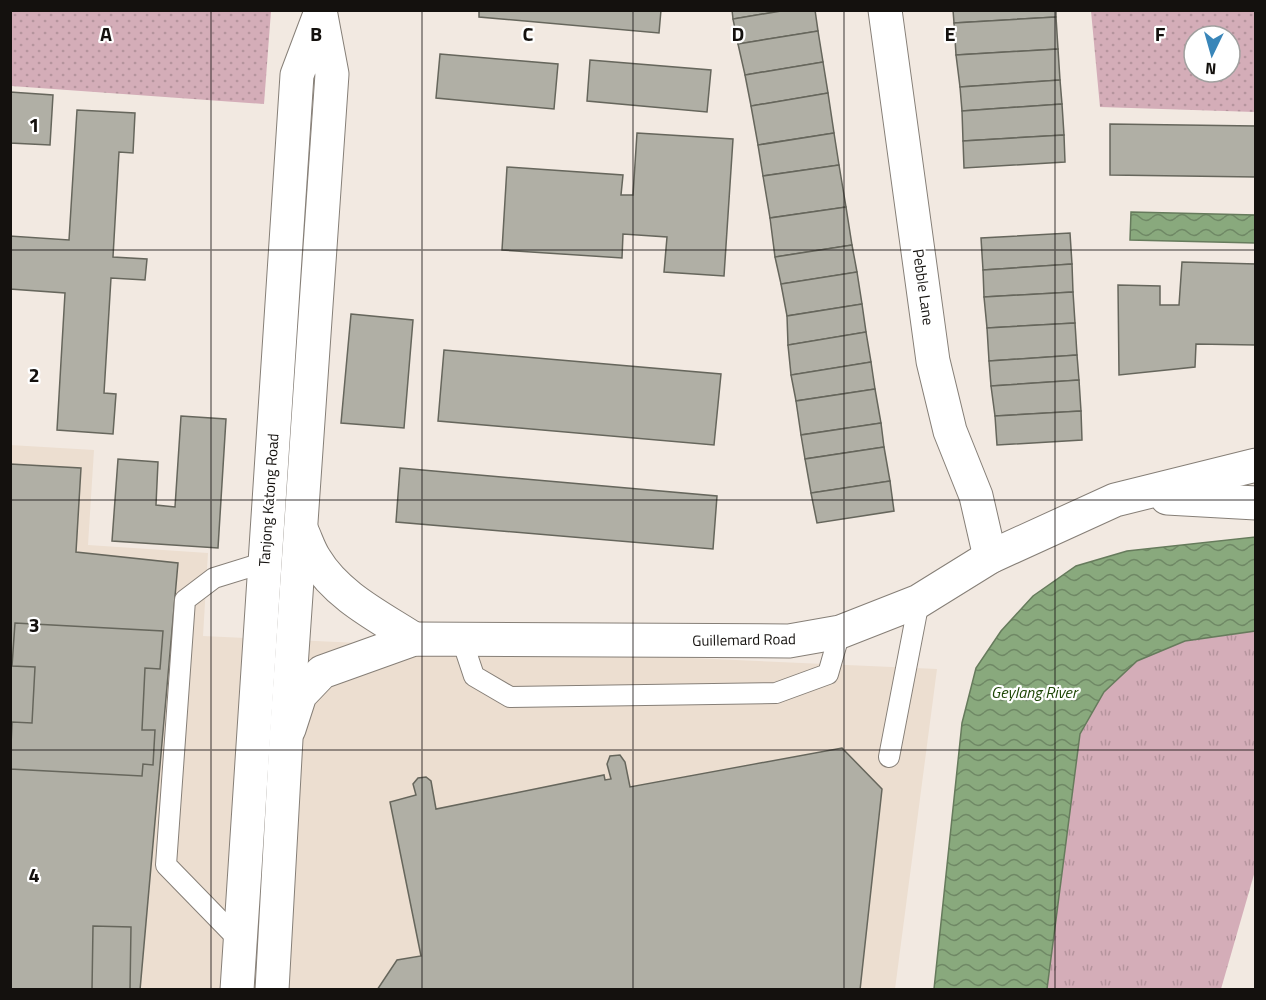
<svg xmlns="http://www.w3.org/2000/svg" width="1266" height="1000" font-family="'Titillium Web',sans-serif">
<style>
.built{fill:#ecded0}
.grass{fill:url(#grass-dots);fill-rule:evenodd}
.park{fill:url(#park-tufts)}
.water{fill:url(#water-waves);stroke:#667b5c;stroke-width:1.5}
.building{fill:#b0afa5;stroke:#66665c;stroke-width:1.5}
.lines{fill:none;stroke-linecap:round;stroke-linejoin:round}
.lane-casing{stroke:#867f77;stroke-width:22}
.street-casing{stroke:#867f77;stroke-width:35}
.secondary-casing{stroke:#867f77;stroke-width:35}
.lane{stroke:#fff;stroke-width:20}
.street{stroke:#fff;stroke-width:33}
.secondary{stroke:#fff;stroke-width:33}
.grid{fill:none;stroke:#14110e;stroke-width:1.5;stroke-opacity:0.55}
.labels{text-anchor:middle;stroke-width:4.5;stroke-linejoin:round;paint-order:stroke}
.street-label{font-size:15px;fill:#14110e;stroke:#fff}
.water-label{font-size:16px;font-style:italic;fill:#1d4605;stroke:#fff}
.grid-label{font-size:20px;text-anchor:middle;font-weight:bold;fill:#14110e;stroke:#fff;stroke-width:4.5;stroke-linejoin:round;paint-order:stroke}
</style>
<defs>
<pattern id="grass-dots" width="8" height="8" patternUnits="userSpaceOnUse" patternTransform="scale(1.5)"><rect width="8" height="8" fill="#d4adb8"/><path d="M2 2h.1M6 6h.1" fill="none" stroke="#b5949d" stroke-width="1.8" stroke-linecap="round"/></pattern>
<pattern id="park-tufts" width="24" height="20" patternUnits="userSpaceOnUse" patternTransform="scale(1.5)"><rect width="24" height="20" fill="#d4adb8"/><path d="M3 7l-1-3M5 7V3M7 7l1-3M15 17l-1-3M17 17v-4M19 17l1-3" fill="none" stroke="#b5949d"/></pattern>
<pattern id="water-waves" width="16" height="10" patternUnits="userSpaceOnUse" patternTransform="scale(1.5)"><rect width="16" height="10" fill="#89a97d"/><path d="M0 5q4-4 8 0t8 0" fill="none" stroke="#6f8865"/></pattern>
</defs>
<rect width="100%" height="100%" fill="#f2e9e1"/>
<path class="built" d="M 10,445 L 94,450 L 88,545 L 208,553 L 203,636 L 937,669 L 895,989 L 11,989 Z"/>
<g class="grass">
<path d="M 10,11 L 271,11 L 264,104 L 11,86 Z"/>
<path d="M 1091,11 L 1255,11 L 1255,112 L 1100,107 ZM 1194,36 L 1230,36 L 1230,72 L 1194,72 Z"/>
</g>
<path class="park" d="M 1255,631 L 1255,871 L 1221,989 L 1047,990 L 1080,734 L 1104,692 L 1137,661 L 1185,641 Z"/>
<g class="water">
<path d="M 1131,212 L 1255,215 L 1255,243 L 1130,240 Z"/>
<path d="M 1255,537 L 1255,631 L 1185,641 L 1137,661 L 1104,692 L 1080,734 L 1047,989 L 934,989 L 962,723 L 976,668 L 1001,631 L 1033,596 L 1076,566 L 1127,551 Z"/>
</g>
<g class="building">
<path d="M 479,10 L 661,10 L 659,33 L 479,17 Z"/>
<path d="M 732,10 L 787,10 L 733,19 Z"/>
<path d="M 787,10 L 815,10 L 818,31 L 738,44 L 733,19 Z"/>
<path d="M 953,10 L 1056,10 L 1056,17 L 954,23 Z"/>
<path d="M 1056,17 L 1058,49 L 956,55 L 954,23 Z"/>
<path d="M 818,31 L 823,62 L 745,75 L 738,44 Z"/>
<path d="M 1058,49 L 1060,80 L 960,87 L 956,55 Z"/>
<path d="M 440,54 L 558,64 L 554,109 L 436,98 Z"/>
<path d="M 590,60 L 711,70 L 707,112 L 587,101 Z"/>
<path d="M 823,62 L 828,93 L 751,106 L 745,75 Z"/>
<path d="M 1060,80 L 1062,104 L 962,111 L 960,87 Z"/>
<path d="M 10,92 L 53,95 L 50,145 L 10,143 Z"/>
<path d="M 828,93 L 834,133 L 758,145 L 751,106 Z"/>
<path d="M 1062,104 L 1064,135 L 963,141 L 962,111 Z"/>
<path d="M 77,110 L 135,113 L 133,153 L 119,152 L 113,257 L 147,259 L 145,280 L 111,278 L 104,393 L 116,394 L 113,434 L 57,430 L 65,293 L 10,289 L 10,236 L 69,240 Z"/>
<path d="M 1110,124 L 1256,126 L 1256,177 L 1110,175 Z"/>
<path d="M 637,133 L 733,139 L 724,276 L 664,272 L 667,237 L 623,234 L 622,258 L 502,250 L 507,167 L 623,175 L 621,195 L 633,195 Z"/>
<path d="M 834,133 L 839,165 L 763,176 L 758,145 Z"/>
<path d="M 1064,135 L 1065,162 L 964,168 L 963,141 Z"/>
<path d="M 839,165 L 846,207 L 770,218 L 763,176 Z"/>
<path d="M 846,207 L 852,245 L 775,257 L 770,218 Z"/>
<path d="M 1070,233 L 1072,264 L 983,270 L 981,238 Z"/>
<path d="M 852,245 L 857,272 L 781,284 L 775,257 Z"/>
<path d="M 1182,262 L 1256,264 L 1256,345 L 1196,344 L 1195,367 L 1119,375 L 1118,285 L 1160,286 L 1160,305 L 1179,305 Z"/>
<path d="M 1072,264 L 1073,292 L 984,297 L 983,270 Z"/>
<path d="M 857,272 L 862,304 L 787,316 L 781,284 Z"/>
<path d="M 1073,292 L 1075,323 L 987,328 L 984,297 Z"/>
<path d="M 862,304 L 866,332 L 788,345 L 787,316 Z"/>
<path d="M 351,314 L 413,320 L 404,428 L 341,423 Z"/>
<path d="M 1075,323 L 1077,355 L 989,361 L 987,328 Z"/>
<path d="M 866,332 L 871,362 L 791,375 L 788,345 Z"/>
<path d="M 444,350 L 721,374 L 714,445 L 438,421 Z"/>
<path d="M 1077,355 L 1079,380 L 991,386 L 989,361 Z"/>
<path d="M 871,362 L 875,389 L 796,401 L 791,375 Z"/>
<path d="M 1079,380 L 1081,411 L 995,416 L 991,386 Z"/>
<path d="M 875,389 L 881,423 L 801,435 L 796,401 Z"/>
<path d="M 1081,411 L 1082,440 L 997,445 L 995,416 Z"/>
<path d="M 181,416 L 226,419 L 218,548 L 112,541 L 118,459 L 158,462 L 156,505 L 175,507 Z"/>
<path d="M 881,423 L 884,447 L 805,459 L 801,435 Z"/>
<path d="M 884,447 L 890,481 L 811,493 L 805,459 Z"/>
<path d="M 10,464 L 81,468 L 76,552 L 178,563 L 140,990 L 10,990 Z"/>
<path d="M 400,468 L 717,496 L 713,549 L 396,522 Z"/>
<path d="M 890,481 L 894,511 L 817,523 L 811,493 Z"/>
<path d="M 15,623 L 163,631 L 160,669 L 145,668 L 142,730 L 155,730 L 153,765 L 143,764 L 142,776 L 10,769 L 12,722 L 32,723 L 35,667 L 12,666 Z"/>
<path d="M 842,748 L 882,789 L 860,990 L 377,990 L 397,960 L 421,956 L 390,802 L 416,795 L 413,784 L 418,778 L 426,777 L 431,781 L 436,809 L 604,775 L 605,780 L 611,779 L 607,764 L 610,756 L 620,755 L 625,762 L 630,787 Z"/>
<path d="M 93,926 L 131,927 L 130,990 L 92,990 Z"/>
</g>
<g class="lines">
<defs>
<g id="lane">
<path d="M 462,640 L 474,676 L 510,697 L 776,693 L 828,674 L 840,632"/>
<path d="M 889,757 L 919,601"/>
<path d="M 239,940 L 166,865 L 185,600 L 214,578 L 266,562"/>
</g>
<g id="street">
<path d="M 885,10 L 933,361 L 950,431 L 976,496 L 990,557"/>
<path d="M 1167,498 L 1256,503"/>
<path d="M 301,529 C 306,539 309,550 315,559 C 337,596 380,617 414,639"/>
<path d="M 289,729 L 300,695 L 322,672 L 414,639 L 789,641 L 840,632 L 919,601 L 990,557 L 1115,500 L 1256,465"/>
</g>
<g id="secondary">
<path d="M 237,990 L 297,75 L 320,14"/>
<path d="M 272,990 L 286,739 L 332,74 L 320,10"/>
</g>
</defs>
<use href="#lane" class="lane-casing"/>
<use href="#street" class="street-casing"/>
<use href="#secondary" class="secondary-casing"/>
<use href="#lane" class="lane"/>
<use href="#street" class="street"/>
<use href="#secondary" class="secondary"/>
</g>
<path class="grid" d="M 211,10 L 211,990M 422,10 L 422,990M 633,10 L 633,990M 844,10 L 844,990M 1055,10 L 1055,990M 10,250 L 1256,250M 10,500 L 1256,500M 10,750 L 1256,750"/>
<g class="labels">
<g class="street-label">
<text transform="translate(923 287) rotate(82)" y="5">Pebble Lane</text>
<text transform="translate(269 500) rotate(-86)" y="5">Tanjong Katong Road</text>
<text transform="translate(744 640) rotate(-1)" y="5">Guillemard Road</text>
</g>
<g class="water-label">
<text x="1034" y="698">Geylang River</text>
</g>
</g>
<g class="grid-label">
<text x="106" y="41">A</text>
<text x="316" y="41">B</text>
<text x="528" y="41">C</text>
<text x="738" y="41">D</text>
<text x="950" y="41">E</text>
<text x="1160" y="41">F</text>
<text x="34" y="132">1</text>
<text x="34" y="382">2</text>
<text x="34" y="632">3</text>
<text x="34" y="882">4</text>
</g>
<rect width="1266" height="1000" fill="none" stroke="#14110e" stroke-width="24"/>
<g transform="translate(1212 54) rotate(185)"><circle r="28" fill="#ffffff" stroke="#a1a09f" stroke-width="1.5"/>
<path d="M0-4.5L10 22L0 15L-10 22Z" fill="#3986b9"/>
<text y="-9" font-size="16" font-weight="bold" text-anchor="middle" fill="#14110e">N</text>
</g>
</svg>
